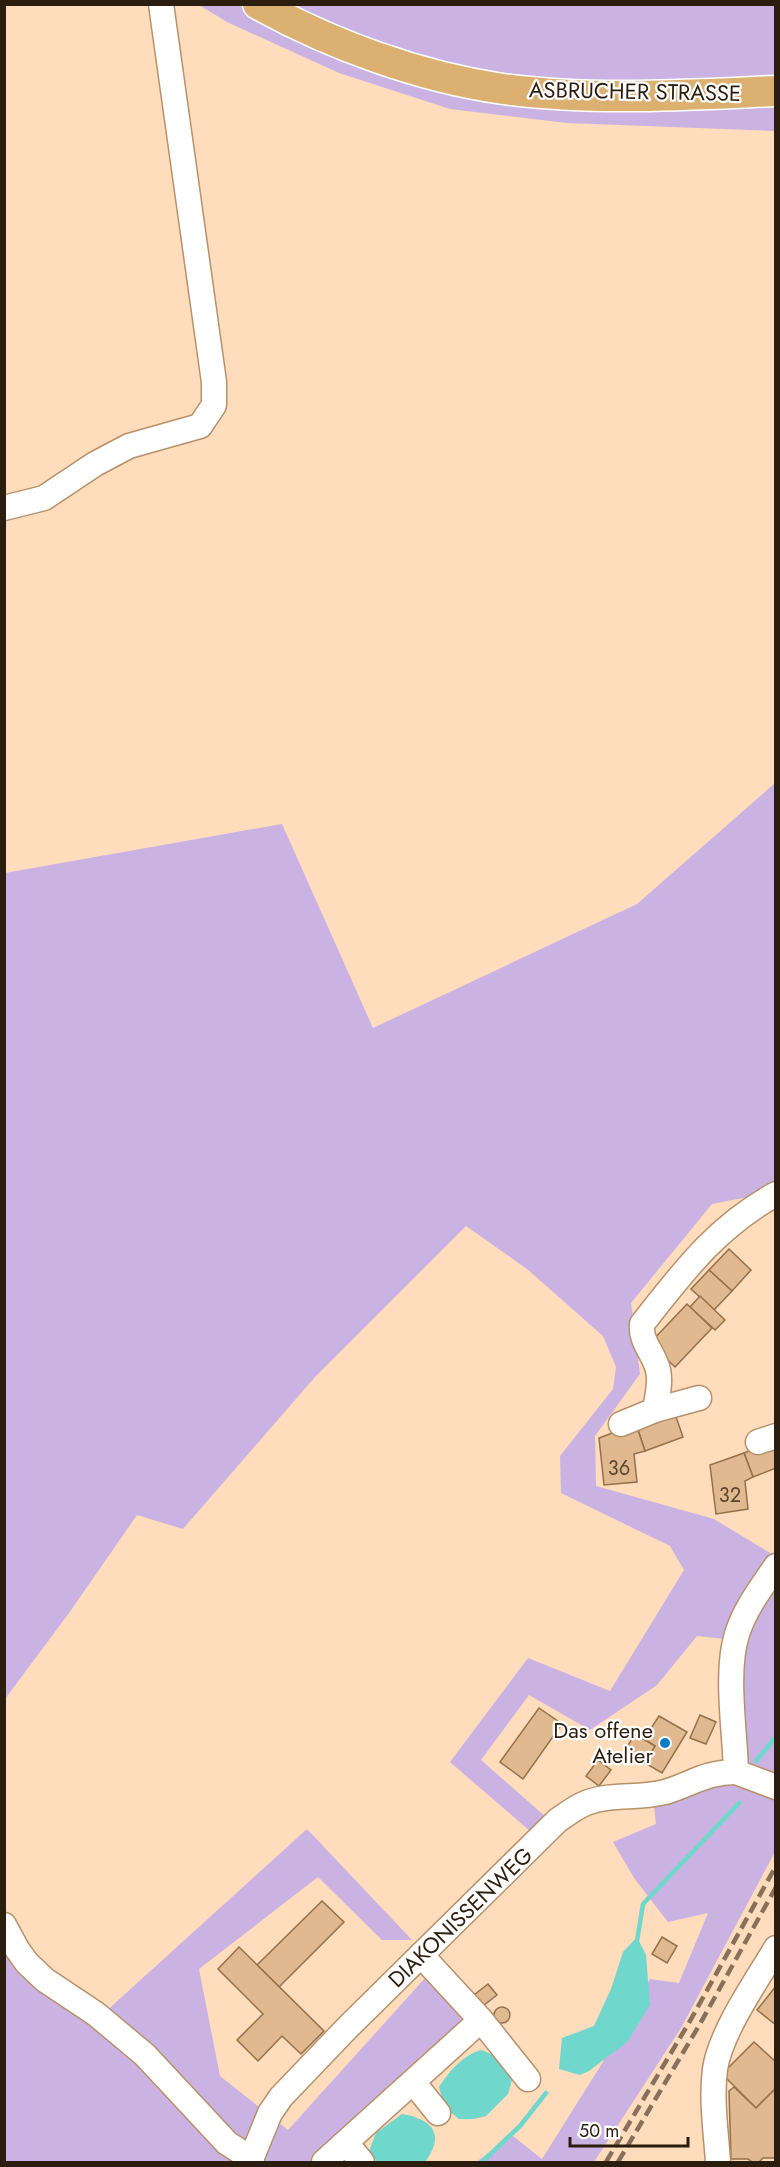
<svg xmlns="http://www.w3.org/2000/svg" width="780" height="2167" font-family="Jost,sans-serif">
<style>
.green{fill:#cab3e3}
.water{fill:#6fd7cc}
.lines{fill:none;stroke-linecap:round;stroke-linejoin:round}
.stream{stroke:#6fd7cc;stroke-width:4.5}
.building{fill:#e1b990;stroke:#957049;stroke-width:1.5}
.minor-casing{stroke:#b7916a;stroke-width:27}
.major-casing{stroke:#fff;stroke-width:33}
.minor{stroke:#fff;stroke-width:24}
.major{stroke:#dcb071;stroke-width:30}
.rail{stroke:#88715a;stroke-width:4.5;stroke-dasharray:12 6;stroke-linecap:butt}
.poi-dot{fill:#107cc6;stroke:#fff;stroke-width:2}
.labels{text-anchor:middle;stroke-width:4.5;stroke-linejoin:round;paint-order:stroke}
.number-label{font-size:20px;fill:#59452e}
.street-label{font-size:22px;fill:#2c1e0e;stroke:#fff}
.poi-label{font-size:22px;fill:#2c1e0e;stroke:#fff;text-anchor:end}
</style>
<rect width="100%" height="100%" fill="#fedcbc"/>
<g class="green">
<path d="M 199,5 L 775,5 L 775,131 L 567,123 L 450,109 L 339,73 L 227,22 Z"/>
<path d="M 775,783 L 775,1192 L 712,1204 L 631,1303 L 640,1374 L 595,1436 L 596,1486 L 714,1519 L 775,1556 L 775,1782 L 741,1768 L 743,1641 L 697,1636 L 657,1685 L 590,1730 L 529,1695 L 481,1760 L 546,1817 L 531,1832 L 450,1762 L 528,1658 L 610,1691 L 684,1570 L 670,1546 L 561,1493 L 560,1456 L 613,1389 L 616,1367 L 603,1336 L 527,1269 L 466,1226 L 315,1377 L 183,1529 L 137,1515 L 69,1613 L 5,1699 L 5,873 L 282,824 L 373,1028 L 637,904 Z"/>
<path d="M 722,1777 L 775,1791 L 775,1852 L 681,2028 L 594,2162 L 476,2162 L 513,2136 L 542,2159 L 601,2065 L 650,1979 L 679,1983 L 708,1913 L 668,1922 L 634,1878 L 613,1842 L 656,1824 L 653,1797 Z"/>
<path d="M 307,1829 L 412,1940 L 382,1940 L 318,1877 L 199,1969 L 220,2076 L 288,2130 L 426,1977 L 463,2021 L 309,2162 L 5,2162 L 4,1916 L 22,1949 L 103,2014 Z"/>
</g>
<g class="water">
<path d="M 637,1937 L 646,1955 L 650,2005 L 627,2042 L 589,2071 L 580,2075 L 559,2069 L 562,2038 L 594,2026 L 611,1989 L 623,1952 Z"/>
<path d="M 481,2050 C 498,2055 503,2065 512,2080 L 508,2094 L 486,2116 L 474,2119 L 459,2119 L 445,2108 L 439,2087 C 449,2071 463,2055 481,2050 Z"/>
<path d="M 402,2114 C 432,2119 446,2134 425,2162 L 377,2162 L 369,2151 L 376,2133 Z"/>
</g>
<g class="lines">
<g class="stream">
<path d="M 756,1761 L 776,1737"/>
<path d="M 637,1941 L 643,1904 L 739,1803"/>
<path d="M 482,2162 L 520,2126 L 546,2093"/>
</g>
</g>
<g class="building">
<path d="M 729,1249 L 751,1270 L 732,1291 L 709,1270 Z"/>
<path d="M 709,1270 L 732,1291 L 714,1310 L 691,1289 Z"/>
<path d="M 700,1296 L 725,1320 L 715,1330 L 690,1307 Z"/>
<path d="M 687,1304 L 712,1328 L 675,1367 L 650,1343 Z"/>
<path d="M 674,1411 L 683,1437 L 645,1451 L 636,1424 Z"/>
<path d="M 636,1424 L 645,1451 L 634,1454 L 637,1482 L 604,1485 L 599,1438 Z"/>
<path d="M 776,1440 L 776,1468 L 753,1477 L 744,1453 Z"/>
<path d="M 744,1453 L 753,1477 L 745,1481 L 748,1509 L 716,1514 L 710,1465 Z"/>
<path d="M 539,1708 L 562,1724 L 523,1779 L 500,1762 Z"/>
<path d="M 700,1715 L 716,1722 L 706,1744 L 690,1738 Z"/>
<path d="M 659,1716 L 687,1732 L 662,1773 L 645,1763 L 655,1746 L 644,1739 Z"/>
<path d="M 635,1734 L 655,1746 L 645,1763 L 625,1750 Z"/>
<path d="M 598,1760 L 611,1770 L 599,1786 L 586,1776 Z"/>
<path d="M 322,1901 L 344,1922 L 279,1987 L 257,1965 Z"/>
<path d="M 662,1937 L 677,1946 L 667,1963 L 652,1954 Z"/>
<path d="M 239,1947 L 324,2031 L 301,2054 L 282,2036 L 258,2061 L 237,2040 L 263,2014 L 218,1969 Z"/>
<path d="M 488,1984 L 497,1995 L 479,2009 L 470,1998 Z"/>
<path d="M 776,1986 L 776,2025 L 757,2010 Z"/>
<circle cx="502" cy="2015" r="8"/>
<path d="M 754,2042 L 776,2062 L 776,2088 L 756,2108 L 722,2074 Z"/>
<path d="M 734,2087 L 756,2108 L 776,2088 L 776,2158 L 763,2158 L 759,2162 L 752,2162 L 748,2159 L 731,2159 L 729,2091 Z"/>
</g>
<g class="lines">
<defs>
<g id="minor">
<path d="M 4,508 L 44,498 L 95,464 L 129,446 L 200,426 L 214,405 L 214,382 L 161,4"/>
<path d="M 655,1410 C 657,1398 661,1382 658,1370 C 654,1353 640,1342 642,1324 C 683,1272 716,1227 776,1194"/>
<path d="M 621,1424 L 655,1410 L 699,1398"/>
<path d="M 758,1442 L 776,1436"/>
<path d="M 776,1566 C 761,1588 745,1609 737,1634 C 725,1672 735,1731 736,1772 L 776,1787"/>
<path d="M 4,1925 L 17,1949 L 27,1963 L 45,1980 L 96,2014 L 145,2055 L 227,2143 L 252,2159"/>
<path d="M 481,2020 L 528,2079"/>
<path d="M 413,2082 L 438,2113"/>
<path d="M 346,2143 L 362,2162"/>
<path d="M 250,2162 L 270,2113 L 281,2097 L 348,2027 L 558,1820 C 567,1814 576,1807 586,1803 C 611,1793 639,1799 665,1792 C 692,1784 705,1772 736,1772"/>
<path d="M 324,2162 L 481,2020 L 421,1955"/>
<path d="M 718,2162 C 716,2132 711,2100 715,2069 C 721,2031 756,1982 776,1948"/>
</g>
<path id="major" d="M 258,4 C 332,45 420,77 503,89 C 592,101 685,95 776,91"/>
</defs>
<use href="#minor" class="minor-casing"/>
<use href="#major" class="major-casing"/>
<use href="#minor" class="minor"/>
<use href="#major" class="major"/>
<g class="rail">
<path d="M 606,2162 L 690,2021 L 776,1866"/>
<path d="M 618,2162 L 700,2024 L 776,1887"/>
</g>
</g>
<circle class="poi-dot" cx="665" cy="1743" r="6"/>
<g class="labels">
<g class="number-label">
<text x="619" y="1475">36</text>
<text x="730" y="1502">32</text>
</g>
<g class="street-label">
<text transform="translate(635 91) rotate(1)" y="8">ASBRUCHER STRASSE</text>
<text transform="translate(460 1917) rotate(-44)" y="8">DIAKONISSENWEG</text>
</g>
<g class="poi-label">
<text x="653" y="1738">Das offene<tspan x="653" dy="25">Atelier</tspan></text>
</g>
</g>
<rect width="780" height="2167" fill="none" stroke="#2c1e0e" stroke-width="12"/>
<path d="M570 2137v9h118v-9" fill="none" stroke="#2c1e0e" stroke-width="3"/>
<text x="579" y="2137" font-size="18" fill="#2c1e0e" stroke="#ffffff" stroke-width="4.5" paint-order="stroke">50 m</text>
</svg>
